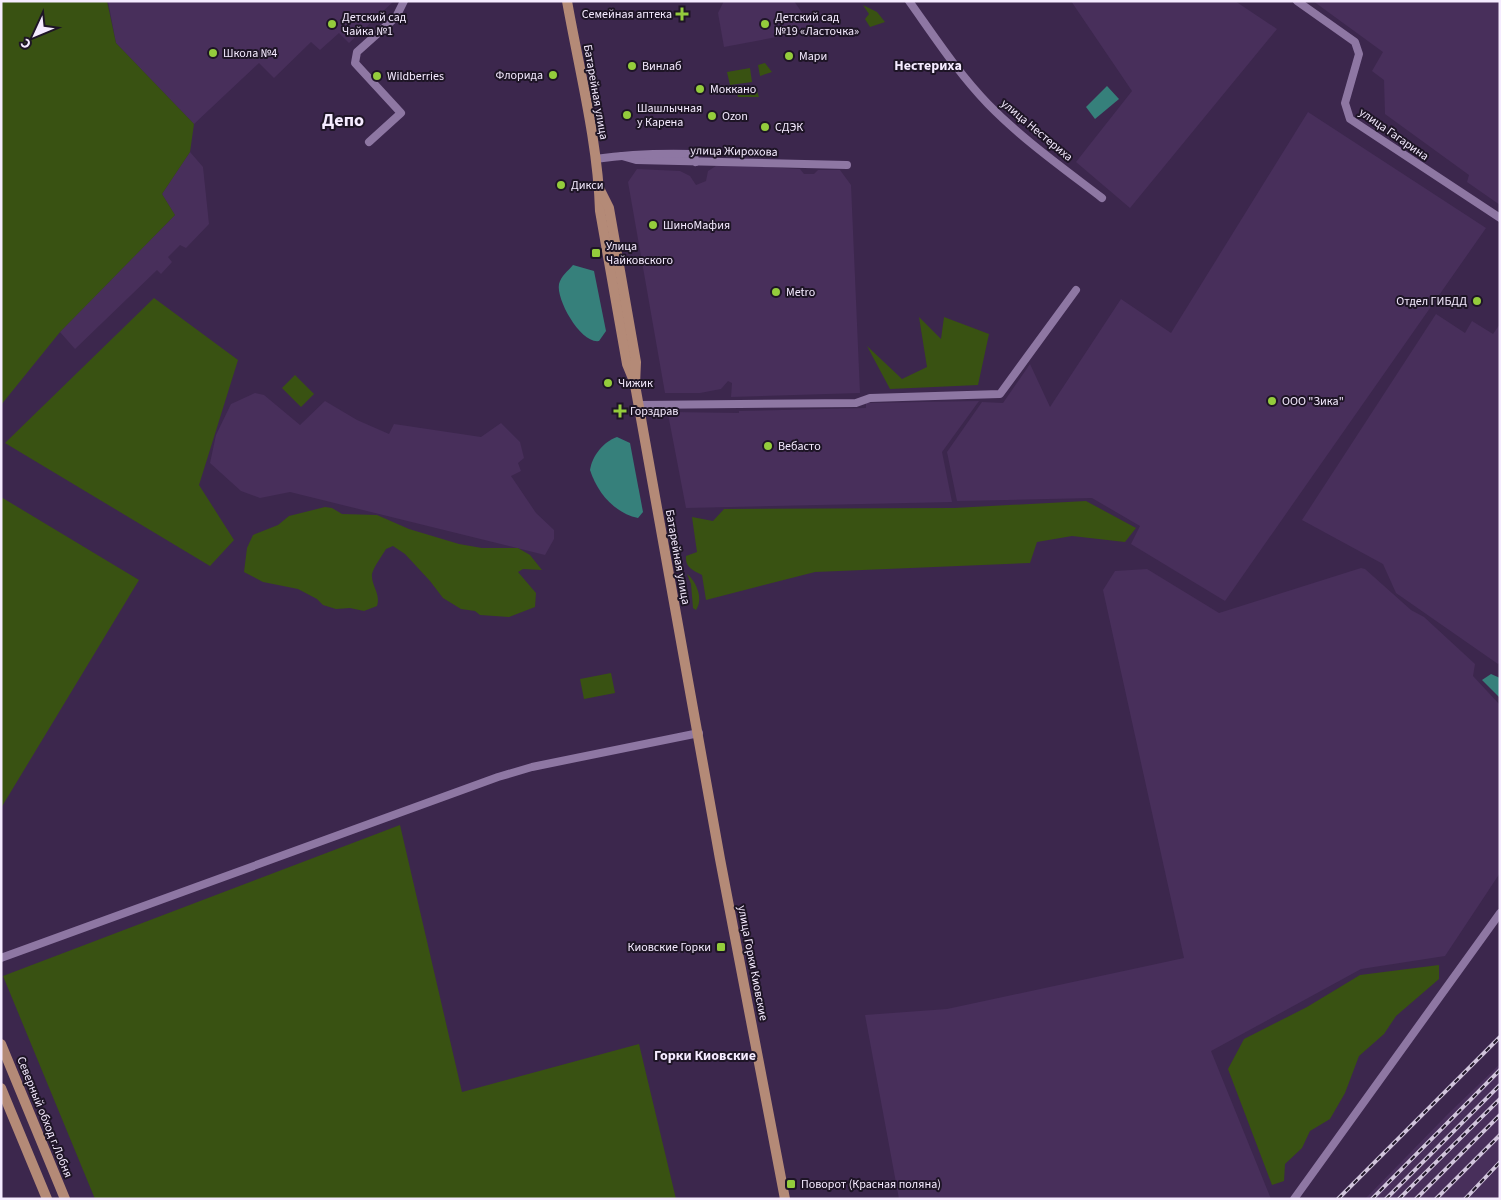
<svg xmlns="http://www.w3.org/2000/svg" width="1501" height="1200" font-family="'Source Sans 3',sans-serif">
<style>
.built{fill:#482f5b}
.green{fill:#395212}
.water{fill:#36807b}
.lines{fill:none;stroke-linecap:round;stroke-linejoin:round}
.minor{stroke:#8e77a3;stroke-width:8}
.major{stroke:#b48a77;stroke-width:10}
.rail-casing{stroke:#d1c5dc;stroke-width:4}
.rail{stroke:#1e1526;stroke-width:2;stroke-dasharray:5.5;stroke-linecap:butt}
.poi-dot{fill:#94cc3c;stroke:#1e1526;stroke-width:2}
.labels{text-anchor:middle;stroke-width:4;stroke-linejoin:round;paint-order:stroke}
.poi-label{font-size:12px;fill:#f5ebff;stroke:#1e1526;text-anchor:start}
.street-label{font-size:12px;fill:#f5ebff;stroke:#1e1526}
.neighbourhood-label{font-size:14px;font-weight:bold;fill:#f5ebff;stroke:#1e1526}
.district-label{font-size:18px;font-weight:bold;fill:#f5ebff;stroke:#1e1526}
</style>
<rect width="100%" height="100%" fill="#3c274d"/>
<g class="built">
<path d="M 108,1 L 394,1 L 349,43 L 339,33 L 320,50 L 311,42 L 274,78 L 259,63 L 194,124 L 116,43 Z"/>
<path d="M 724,1 L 794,1 L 814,30 L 724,47 L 718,13 Z"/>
<path d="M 1071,1 L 1235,1 L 1277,29 L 1130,208 L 1076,162 L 1132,91 Z"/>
<path d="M 1313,1 L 1500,1 L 1500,205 L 1467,182 L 1469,175 L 1385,114 L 1384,80 L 1372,71 L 1383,52 Z"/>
<path d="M 1308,112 L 1486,228 L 1225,601 L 1131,544 L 1140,526 L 1092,498 L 957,501 L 947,452 L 982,402 L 1003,403 L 1030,364 L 1050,407 L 1121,299 L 1171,333 Z"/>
<path d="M 190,152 L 203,167 L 209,224 L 186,248 L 180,245 L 168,257 L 172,262 L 161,274 L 157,270 L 75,349 L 60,332 L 175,215 L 162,194 Z"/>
<path d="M 719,164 L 800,169 L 804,174 L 814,174 L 818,170 L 840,170 L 851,185 L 860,393 L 731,397 L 732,383 L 728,381 L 721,389 L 700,393 L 665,393 L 628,182 L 637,169 L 680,171 L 690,176 L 696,185 L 706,181 L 708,171 Z"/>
<path d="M 1436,314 L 1465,333 L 1472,321 L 1493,334 L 1500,324 L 1500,662 L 1498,664 L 1396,593 L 1383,564 L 1302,520 Z"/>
<path d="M 255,393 L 264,395 L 300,425 L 325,401 L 357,420 L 389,434 L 394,424 L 481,437 L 501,423 L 520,442 L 524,458 L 518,463 L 521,471 L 511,476 L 536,513 L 554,530 L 554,539 L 545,555 L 290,492 L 260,498 L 241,491 L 210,463 L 216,435 L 231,404 Z"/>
<path d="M 979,401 L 942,452 L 952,502 L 686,508 L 668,414 L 670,412 L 739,413 L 739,411 L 866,408 L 866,403 Z"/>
<path d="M 1361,568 L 1365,569 L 1411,610 L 1424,617 L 1475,664 L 1473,676 L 1500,705 L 1500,873 L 1445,956 L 1361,969 L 1211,1051 L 1271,1199 L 899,1199 L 865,1015 L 947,1009 L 1184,958 L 1103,590 L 1115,571 L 1147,569 L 1219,613 Z"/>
<path d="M 1500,1064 L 1500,1199 L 1365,1199 L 1449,1113 Z"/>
</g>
<g class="green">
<path d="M 1,1 L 107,1 L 116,43 L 194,124 L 190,152 L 162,194 L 175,215 L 60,332 L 1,405 Z"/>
<path d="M 863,5 L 877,12 L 885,22 L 870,27 L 865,19 L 869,14 Z"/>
<path d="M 765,63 L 772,72 L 760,76 L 758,65 Z"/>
<path d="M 750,68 L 752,82 L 730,85 L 727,72 Z"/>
<path d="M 755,86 L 759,97 L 738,97 L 736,91 Z"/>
<path d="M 154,298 L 238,360 L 199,485 L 234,540 L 210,566 L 5,443 Z"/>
<path d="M 919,317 L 941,339 L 944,317 L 989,334 L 978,385 L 890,389 L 867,346 L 902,379 L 927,367 Z"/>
<path d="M 295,375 L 314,394 L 301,407 L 282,388 Z"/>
<path d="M 1,497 L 139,580 L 1,808 Z"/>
<path d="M 1086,501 L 1136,528 L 1125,542 L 1072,536 L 1037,542 L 1030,563 L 815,572 L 706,600 L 702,575 C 692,570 685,567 686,556 L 697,552 L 692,517 L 713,521 L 724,509 L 954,508 Z"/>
<path d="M 325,507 L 332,508 L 342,514 L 377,515 L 409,529 L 459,544 L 482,548 L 518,548 L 530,555 L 542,570 L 523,569 L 518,572 L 536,593 L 535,607 L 509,617 L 480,615 L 475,611 L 461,609 L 443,598 L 430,581 L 405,554 L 393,546 L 386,549 C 382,556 374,566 372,574 C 371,586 381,593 377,606 L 364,611 L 350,608 L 336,609 L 323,605 L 317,599 L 298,589 L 263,582 L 244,572 L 247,548 L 253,535 L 278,525 L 289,516 Z"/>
<path d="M 687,574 C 696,581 704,599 696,610 L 693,608 L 691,584 Z"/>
<path d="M 611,673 L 615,693 L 584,699 L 580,679 Z"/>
<path d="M 400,825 L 462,1092 L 639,1044 L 676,1199 L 95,1199 L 3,976 Z"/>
<path d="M 1439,965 L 1439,979 L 1396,1016 L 1384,1034 L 1359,1056 L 1345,1093 L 1330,1119 L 1310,1131 L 1302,1148 L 1285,1164 L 1284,1181 L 1272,1185 L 1228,1069 L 1244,1039 L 1307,1007 L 1360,975 Z"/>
</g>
<g class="water">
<path d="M 1107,86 L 1119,99 L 1095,119 L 1086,107 Z"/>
<path d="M 573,265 L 594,271 L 606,331 L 599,341 C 581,344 556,300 559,284 C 561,276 568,271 573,265 Z"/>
<path d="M 617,437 L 630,443 L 643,512 L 638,518 C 614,513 597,492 590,470 C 592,456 603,442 617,437 Z"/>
<path d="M 1491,674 L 1500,678 L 1500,698 L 1482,680 Z"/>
</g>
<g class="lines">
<g class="minor">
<path d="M 909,1 C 934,36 958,73 988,104 C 1022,139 1063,168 1102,198"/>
<path d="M 1297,1 L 1355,42 L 1359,54 L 1345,103 L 1350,119 L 1500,218"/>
<path d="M 369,142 L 401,113 L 355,63 L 357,52 L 396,17 L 404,1"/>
<path d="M 622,156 L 636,160 L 847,165"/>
<path d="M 595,159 C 630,154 658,153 693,154 L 696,162"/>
<path d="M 639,405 L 856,403 L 870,398 L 1000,394 L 1076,290"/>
<path d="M 1,958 L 498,777 L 532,767 L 699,733"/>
<path d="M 1294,1199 L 1500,913"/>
</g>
<g class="major">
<path d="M 567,1 C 579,69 598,142 600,211 L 627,364 L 634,381"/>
<path d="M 599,188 L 609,208 L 636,362 L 635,385 L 720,859 L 785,1199"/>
<path d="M 1,1044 L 65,1199"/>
<path d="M 1,1088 L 47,1199"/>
</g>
<defs>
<g id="rail">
<path d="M 1338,1199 L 1500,1037"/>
<path d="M 1372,1199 L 1500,1070"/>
<path d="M 1386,1199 L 1500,1085"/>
<path d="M 1399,1199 L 1500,1099"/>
<path d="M 1416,1199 L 1500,1115"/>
<path d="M 1436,1199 L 1500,1135"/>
<path d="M 1465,1199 L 1500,1162"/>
</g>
</defs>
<use href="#rail" class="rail-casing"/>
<use href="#rail" class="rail"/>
</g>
<g class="poi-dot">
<path d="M679.5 6.5h5v5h5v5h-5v5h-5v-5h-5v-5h5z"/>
<circle cx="332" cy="24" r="5"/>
<circle cx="765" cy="24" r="5"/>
<circle cx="213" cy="53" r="5"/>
<circle cx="789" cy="56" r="5"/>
<circle cx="632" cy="66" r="5"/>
<circle cx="553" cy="75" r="5"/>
<circle cx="377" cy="76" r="5"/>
<circle cx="700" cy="89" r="5"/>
<circle cx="627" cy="115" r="5"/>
<circle cx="712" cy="116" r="5"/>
<circle cx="765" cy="127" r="5"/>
<circle cx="561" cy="185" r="5"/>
<circle cx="653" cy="225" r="5"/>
<rect x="591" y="248" width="10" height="10" rx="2.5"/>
<circle cx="776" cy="292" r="5"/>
<circle cx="1477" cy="301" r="5"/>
<circle cx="608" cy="383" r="5"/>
<circle cx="1272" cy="401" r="5"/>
<path d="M617.5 403.5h5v5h5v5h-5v5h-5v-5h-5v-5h5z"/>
<circle cx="768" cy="446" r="5"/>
<rect x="716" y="942" width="10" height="10" rx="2.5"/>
<rect x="786" y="1179" width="10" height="10" rx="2.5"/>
</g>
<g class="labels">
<g class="poi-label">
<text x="672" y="18" text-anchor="end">Семейная аптека</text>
<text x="342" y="21">Детский сад<tspan x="342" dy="14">Чайка №1</tspan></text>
<text x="775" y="21">Детский сад<tspan x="775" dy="14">№19 «Ласточка»</tspan></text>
<text x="223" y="57">Школа №4</text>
<text x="799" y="60">Мари</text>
<text x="642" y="70">Винлаб</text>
<text x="543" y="79" text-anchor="end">Флорида</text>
<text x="387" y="80">Wildberries</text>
<text x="710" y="93">Моккано</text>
<text x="637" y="112">Шашлычная<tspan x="637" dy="14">у Карена</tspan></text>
<text x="722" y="120">Ozon</text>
<text x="775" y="131">СДЭК</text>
<text x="571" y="189">Дикси</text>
<text x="663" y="229">ШиноМафия</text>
<text x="606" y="250">Улица<tspan x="606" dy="14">Чайковского</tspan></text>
<text x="786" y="296">Metro</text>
<text x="1467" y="305" text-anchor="end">Отдел ГИБДД</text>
<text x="618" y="387">Чижик</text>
<text x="1282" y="405">ООО "Зика"</text>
<text x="630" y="415">Горздрав</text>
<text x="778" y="450">Вебасто</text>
<text x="711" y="951" text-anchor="end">Киовские Горки</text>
<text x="801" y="1188">Поворот (Красная поляна)</text>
</g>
<g class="street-label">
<text transform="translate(596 92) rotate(80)" y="4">Батарейная улица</text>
<text transform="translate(1037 130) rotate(40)" y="4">улица Нестериха</text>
<text transform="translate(1394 134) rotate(35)" y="4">улица Гагарина</text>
<text transform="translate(734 151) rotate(1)" y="4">улица Жирохова</text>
<text transform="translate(678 557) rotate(80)" y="4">Батарейная улица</text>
<text transform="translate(753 963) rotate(79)" y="4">улица Горки Киовские</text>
<text transform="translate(45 1117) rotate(68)" y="4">Северный обход г.Лобня</text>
</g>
<g class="neighbourhood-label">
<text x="928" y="70">Нестериха</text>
<text x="705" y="1060">Горки Киовские</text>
</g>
<g class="district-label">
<text x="343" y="126">Депо</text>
</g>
</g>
<rect width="1501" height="1200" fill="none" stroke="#f5ebff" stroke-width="5"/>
<g transform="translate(35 35) rotate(226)" stroke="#1e1526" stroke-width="4" paint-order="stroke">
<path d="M0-4L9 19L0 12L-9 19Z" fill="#f5ebff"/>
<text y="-8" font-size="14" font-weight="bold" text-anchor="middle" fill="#f5ebff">С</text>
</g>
</svg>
